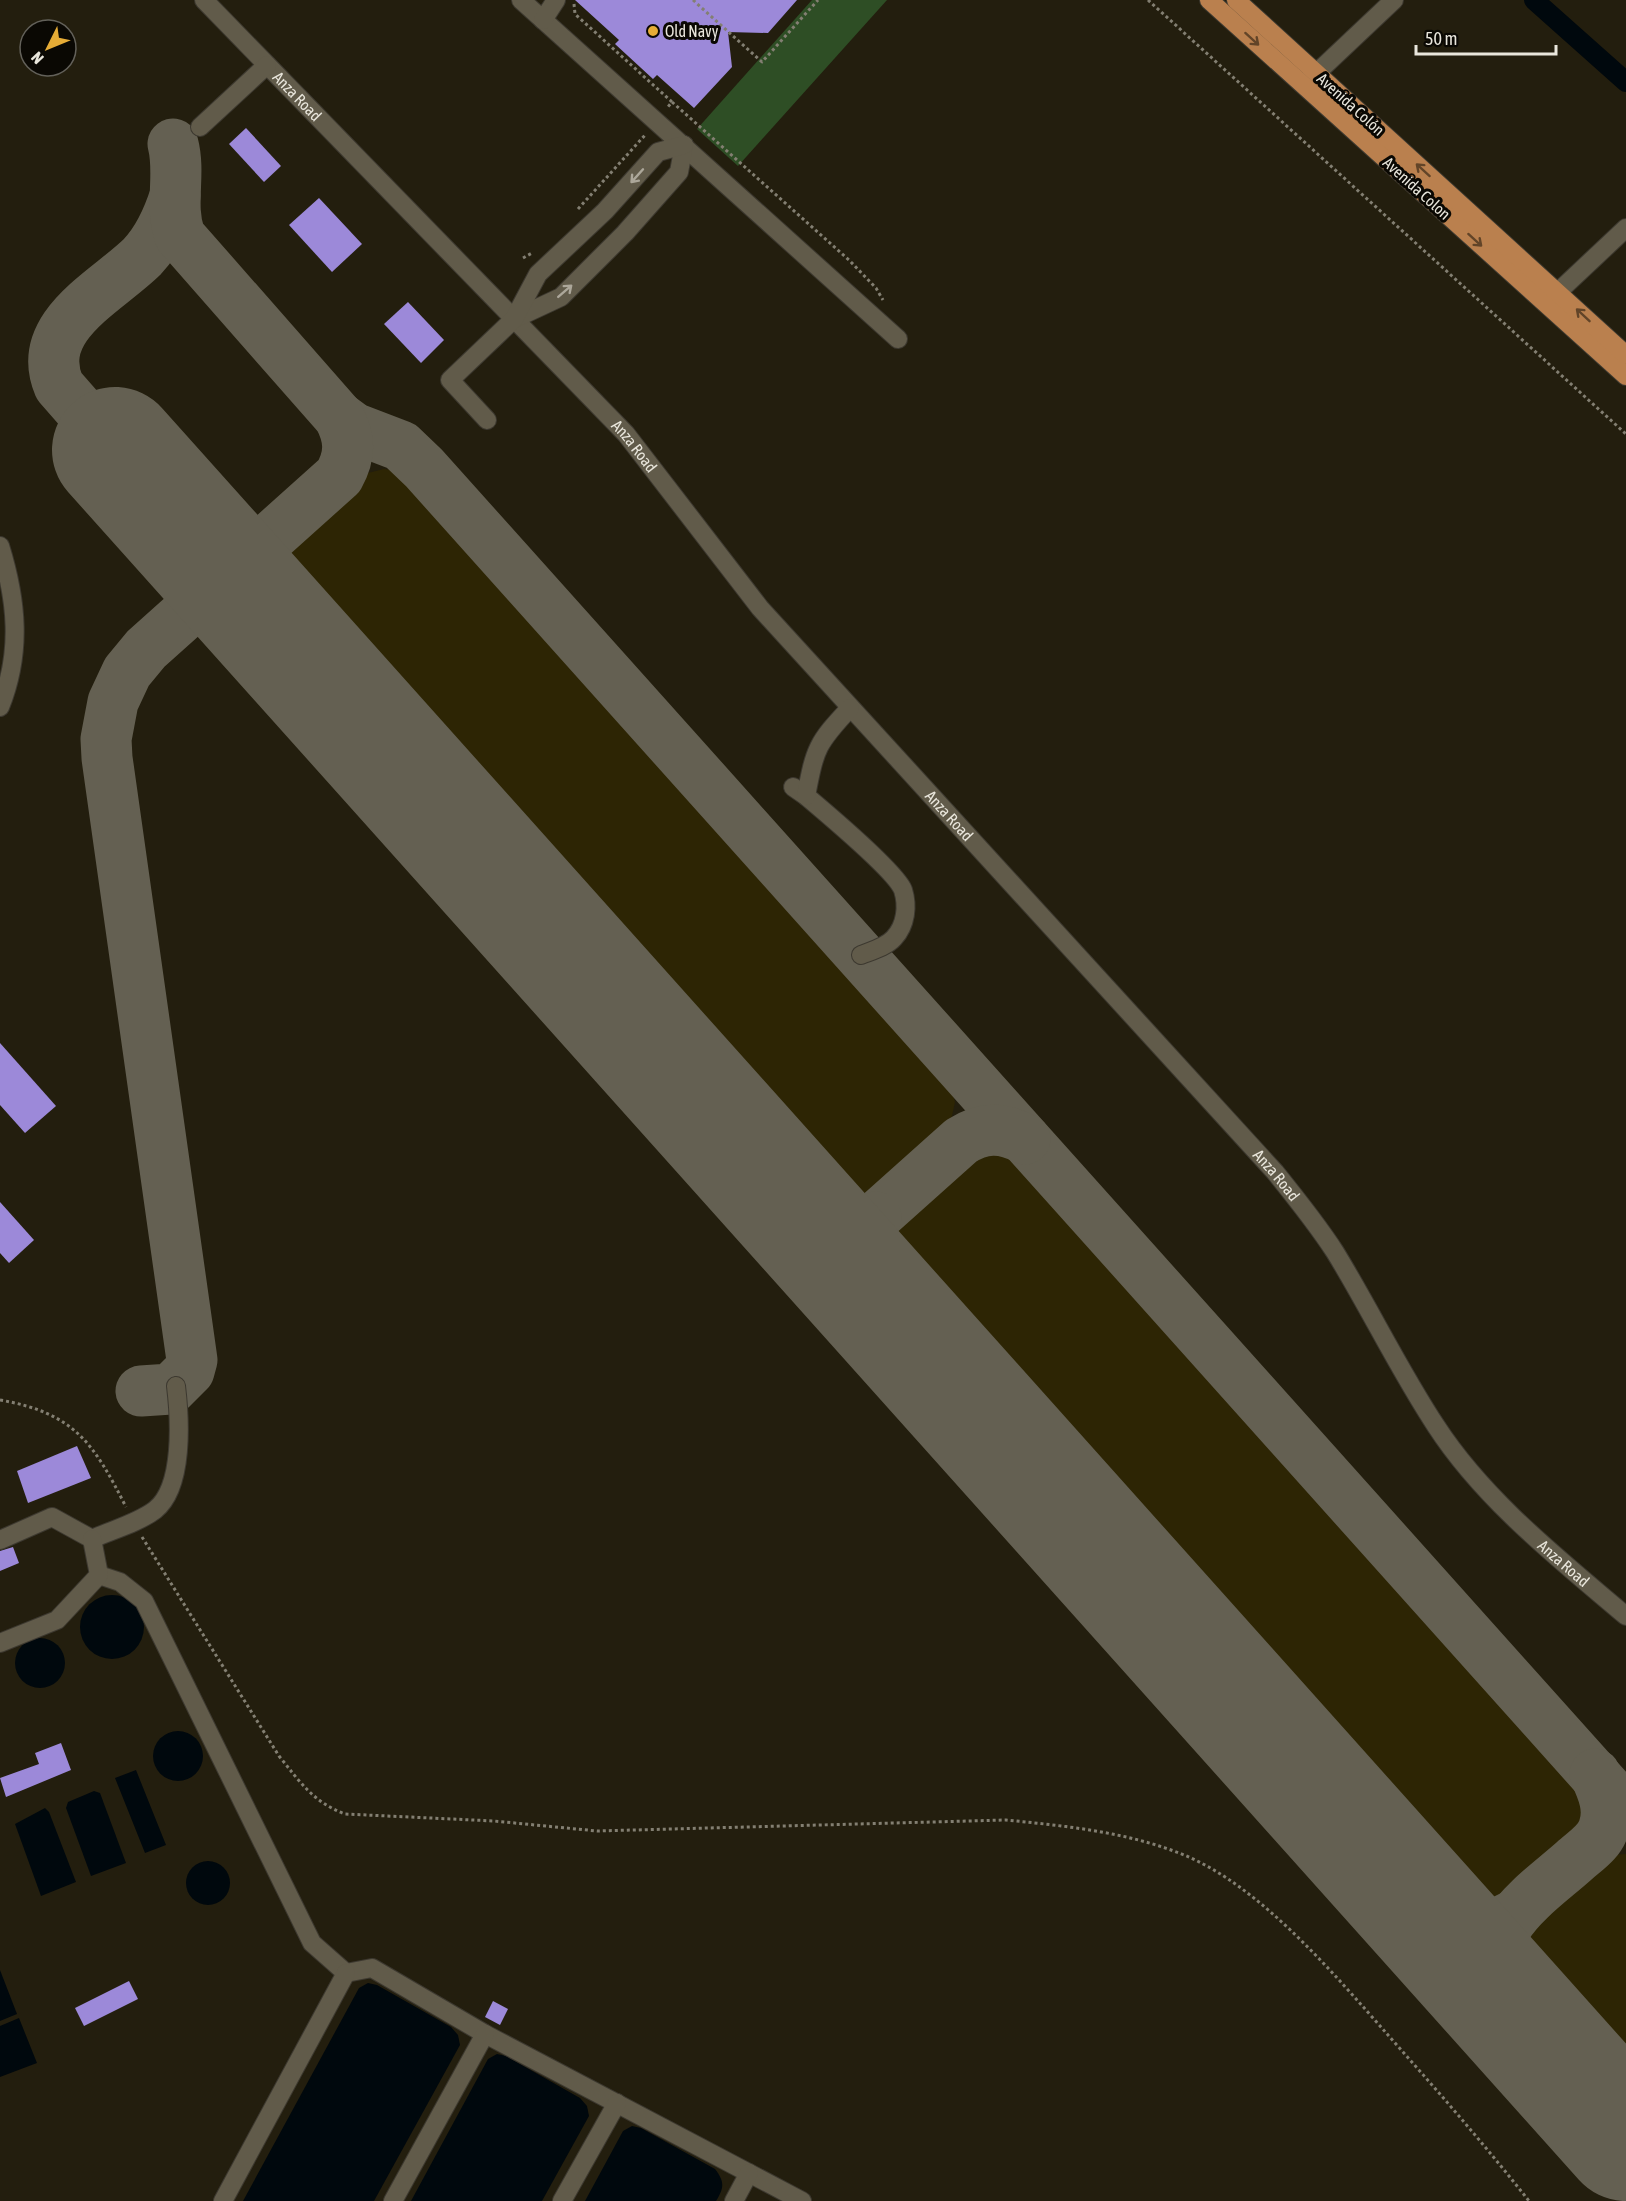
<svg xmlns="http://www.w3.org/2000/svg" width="1626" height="2201" font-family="'Asap Condensed',sans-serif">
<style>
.green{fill:#2e4e25}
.sand{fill:#2d2504}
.water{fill:#00080d}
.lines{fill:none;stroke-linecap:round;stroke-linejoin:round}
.canal{stroke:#00080d;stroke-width:20}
.taxiway{stroke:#646052;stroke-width:51}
.runway{stroke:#646052;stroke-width:126}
.building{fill:#9c89d9}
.minor-casing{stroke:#3d3930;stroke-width:20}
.major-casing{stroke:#3d3930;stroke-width:20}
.path{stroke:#837f72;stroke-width:3;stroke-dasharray:3 3;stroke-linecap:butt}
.minor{stroke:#615b4a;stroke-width:18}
.major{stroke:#ba804e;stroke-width:18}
.oneway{stroke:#624428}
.oneway2{stroke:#aca79a}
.poi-dot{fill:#e6ac36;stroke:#0a0803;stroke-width:2}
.labels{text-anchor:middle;stroke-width:6;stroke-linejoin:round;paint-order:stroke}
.poi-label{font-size:16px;fill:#e9e6dc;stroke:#0a0803;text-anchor:start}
.street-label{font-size:16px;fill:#e9e6dc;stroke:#0a0803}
</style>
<rect width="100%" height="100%" fill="#231e0e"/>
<path class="green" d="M 812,0 L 887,0 L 738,166 L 697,129 Z"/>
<g class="sand">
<path d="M 384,469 L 400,471 L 408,477 L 948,1080 L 955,1102 L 950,1125 L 869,1198 C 847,1210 830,1198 815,1183 L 286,593 C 277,578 275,566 283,550 L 354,482 L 368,473 Z"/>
<path d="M 991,1150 L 1011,1153 L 1019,1159 L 1575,1783 C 1588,1802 1584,1820 1572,1838 L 1504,1899 C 1488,1910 1467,1908 1453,1898 L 895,1273 L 888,1258 L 886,1245 L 895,1223 L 968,1157 Z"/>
<path d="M 1626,1854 L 1626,2091 L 1528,1982 C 1519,1968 1514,1952 1521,1937 C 1529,1917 1581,1877 1599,1861 L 1612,1855 Z"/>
</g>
<g class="water">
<circle cx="112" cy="1627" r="32"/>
<circle cx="40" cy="1663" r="25"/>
<circle cx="178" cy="1756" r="25"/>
<path d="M 136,1770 L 166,1845 L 145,1853 L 115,1778 Z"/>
<path d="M 94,1791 L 100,1793 L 126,1863 L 91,1876 L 66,1808 L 68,1802 Z"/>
<path d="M 45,1808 L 49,1812 L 76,1882 L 41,1896 L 15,1824 Z"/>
<circle cx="208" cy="1883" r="22"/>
<path d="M 0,1970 L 17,2014 L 0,2021 Z"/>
<path d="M 368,1983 L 377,1985 L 451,2027 L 458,2035 L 460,2045 L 374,2201 L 243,2201 L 359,1988 Z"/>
<path d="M 19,2018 L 37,2063 L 0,2077 L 0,2026 Z"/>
<path d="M 497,2054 L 506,2056 L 580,2098 L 587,2106 L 589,2116 L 542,2201 L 411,2201 L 488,2059 Z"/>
<path d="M 632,2126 L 641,2128 L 715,2169 C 725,2182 724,2188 716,2201 L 585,2201 L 623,2131 Z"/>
</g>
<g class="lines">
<path class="canal" d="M 1534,0 L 1626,82"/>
<g class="taxiway">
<path d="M 339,417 L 354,428 L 401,446 L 424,468 L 1626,1810"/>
<path d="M 115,450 L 59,386 C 34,326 105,293 142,257 C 158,240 168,218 175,196"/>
<path d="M 777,1189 C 806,1216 835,1234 876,1217 L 961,1141 C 983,1127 1002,1127 1025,1139"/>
<path d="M 876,1217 C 852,1267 872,1290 902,1329"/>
<path d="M 141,1391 L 171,1389 L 189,1371 L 192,1360 L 107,758 L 106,739 L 113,702 L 127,672 L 146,649 L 339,476 C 351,455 350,438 339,417 L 180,236 C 169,205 181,175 173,144"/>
<path d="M 1405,1891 C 1440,1924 1465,1942 1512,1916"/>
<path d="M 1526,2027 C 1518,2016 1509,2005 1503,1993 C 1473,1934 1537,1894 1574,1861 C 1585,1851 1600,1842 1604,1827 C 1610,1808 1603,1792 1595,1774"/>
</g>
<path class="runway" d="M 115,450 L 1626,2138"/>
</g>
<g class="building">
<path d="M 575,0 L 797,0 L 768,33 L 728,32 L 732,67 L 694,108 L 657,75 L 653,79 L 615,44 L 619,40 Z"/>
<path d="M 246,128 L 281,166 L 264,182 L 229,144 Z"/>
<path d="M 319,198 L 362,244 L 332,272 L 289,225 Z"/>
<path d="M 408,302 L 444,340 L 421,363 L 384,324 Z"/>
<path d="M 0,1043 L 56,1106 L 25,1133 L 0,1105 Z"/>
<path d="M 0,1202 L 34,1240 L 9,1263 L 0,1253 Z"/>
<path d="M 77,1446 L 91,1478 L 28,1503 L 17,1471 Z"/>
<path d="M 13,1547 L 19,1563 L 0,1571 L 0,1551 Z"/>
<path d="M 61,1743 L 71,1770 L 6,1797 L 0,1778 L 39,1764 L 35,1753 Z"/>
<path d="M 129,1981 L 138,1999 L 84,2026 L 75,2008 Z"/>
<path d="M 493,2001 L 508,2009 L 500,2025 L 485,2017 Z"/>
</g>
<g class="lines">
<defs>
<g id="minor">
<path id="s1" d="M 204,0 L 626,434 L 760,608 L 1275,1172 C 1296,1198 1317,1224 1335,1252 C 1370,1309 1399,1370 1436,1426 C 1484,1500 1559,1559 1626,1616"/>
<path d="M 521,0 L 898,339"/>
<path d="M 543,20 L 556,0"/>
<path d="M 1305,84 L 1394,0"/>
<path d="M 200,127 L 267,65"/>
<path d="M 1558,292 L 1626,228"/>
<path d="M 514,319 L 561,297 L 625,233 L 679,172 L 684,145"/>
<path d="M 487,420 L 450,380 L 514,319 L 538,274 L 605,211 L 658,152 L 684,145"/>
<path d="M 0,546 C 17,601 22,652 0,707"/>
<path d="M 793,787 L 806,796 C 825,812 896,872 903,890 C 908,906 906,925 894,938 C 886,947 871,951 861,955"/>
<path d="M 806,796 C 815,748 817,743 850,708"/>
<path d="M 0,1540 L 52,1517 L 92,1539 C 112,1530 138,1523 155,1510 C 184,1487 180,1419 176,1386"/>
<path d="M 99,1575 L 120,1582 L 144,1601 L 312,1943 L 346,1973"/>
<path d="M 0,1643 L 57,1620 L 99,1575 L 92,1539"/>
<path d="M 346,1973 L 372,1968 L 485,2034 L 802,2201"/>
<path d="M 223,2201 L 346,1973"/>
<path d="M 393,2201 L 485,2034"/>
<path d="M 562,2201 L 617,2103"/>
<path d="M 734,2201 L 749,2173"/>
</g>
<g id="major">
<path d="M 1209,0 L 1626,376"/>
<path d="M 1236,0 L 1626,355"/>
</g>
</defs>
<use href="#minor" class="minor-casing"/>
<use href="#major" class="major-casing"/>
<g class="path">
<path d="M 693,0 L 762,62 L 818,0"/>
<path d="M 1148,0 L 1626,434"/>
<path d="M 574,4 L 575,14 L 672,102 L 667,108"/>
<path d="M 672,102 L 849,260 L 876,288 L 883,300"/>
<path d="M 578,209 L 646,134"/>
<path d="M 523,258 L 532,253"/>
<path d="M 0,1400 C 75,1413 94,1444 126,1507"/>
<path d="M 142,1537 L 279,1756 C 300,1782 313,1802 345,1814 L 494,1821 L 597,1831 L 1006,1820 C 1066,1826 1128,1832 1184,1855 C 1260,1886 1334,1974 1388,2035 C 1436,2089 1484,2144 1529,2201"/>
</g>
<use href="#minor" class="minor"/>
<use href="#major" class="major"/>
</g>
<defs><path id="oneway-shaft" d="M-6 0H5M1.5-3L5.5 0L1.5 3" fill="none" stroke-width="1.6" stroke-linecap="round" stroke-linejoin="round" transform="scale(1.5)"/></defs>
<g class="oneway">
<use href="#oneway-shaft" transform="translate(1252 39) rotate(42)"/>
<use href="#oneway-shaft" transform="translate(1423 170) rotate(-138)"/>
<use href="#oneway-shaft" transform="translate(1475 240) rotate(42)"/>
<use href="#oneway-shaft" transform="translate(1583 315) rotate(-137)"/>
</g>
<g class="oneway2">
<use href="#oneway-shaft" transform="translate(637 176) rotate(132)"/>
<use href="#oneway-shaft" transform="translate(565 291) rotate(-41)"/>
</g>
<circle class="poi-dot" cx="653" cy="31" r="6"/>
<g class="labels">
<g class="poi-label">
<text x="665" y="37">Old Navy</text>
</g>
<g class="street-label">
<text dy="6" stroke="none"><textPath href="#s1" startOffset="134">Anza Road</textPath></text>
<text transform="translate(1351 104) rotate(42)" y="6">Avenida Colón</text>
<text transform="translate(1417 188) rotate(42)" y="6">Avenida Colon</text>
<text dy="6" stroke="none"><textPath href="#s1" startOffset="620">Anza Road</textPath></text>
<text dy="6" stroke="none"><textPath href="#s1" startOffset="1106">Anza Road</textPath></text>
<text dy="6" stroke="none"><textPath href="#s1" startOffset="1592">Anza Road</textPath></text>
<text dy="6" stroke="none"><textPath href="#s1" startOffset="2078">Anza Road</textPath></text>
</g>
</g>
<g transform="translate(48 48) rotate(227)"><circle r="28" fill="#0a0803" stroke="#63615a" stroke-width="1.5"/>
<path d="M0-4.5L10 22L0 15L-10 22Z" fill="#e6ac36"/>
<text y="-9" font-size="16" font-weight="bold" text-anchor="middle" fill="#e9e6dc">N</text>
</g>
<path d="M1416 45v9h140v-9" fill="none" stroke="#e9e6dc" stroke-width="3"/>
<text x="1425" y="45" font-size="18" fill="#e9e6dc" stroke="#0a0803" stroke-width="4.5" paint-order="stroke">50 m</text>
</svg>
